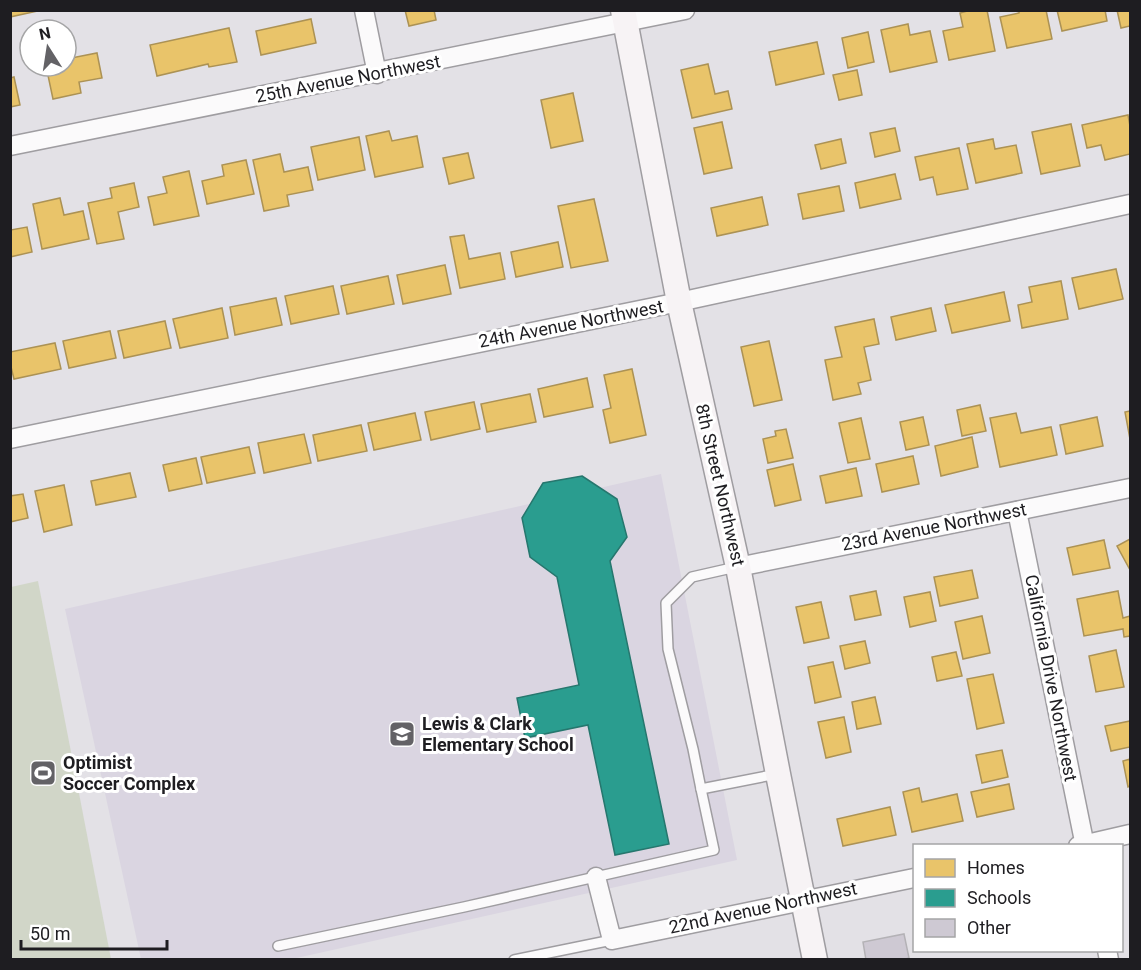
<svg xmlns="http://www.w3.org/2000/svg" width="1141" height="970" font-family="Roboto,sans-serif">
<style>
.built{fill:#dad5e1}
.green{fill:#d1d6c8}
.homes{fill:#e9c46a;stroke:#ac9254;stroke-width:1.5}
.schools{fill:#2a9d8f;stroke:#26776e;stroke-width:1.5}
.building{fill:#cec9d3;stroke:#b4b2b6;stroke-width:1.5}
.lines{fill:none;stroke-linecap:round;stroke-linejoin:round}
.lane-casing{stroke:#9f9da1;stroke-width:12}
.street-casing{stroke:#9f9da1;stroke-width:21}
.secondary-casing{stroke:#9f9da1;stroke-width:27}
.lane{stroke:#fbfafb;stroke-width:9}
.street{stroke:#fbfafb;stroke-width:18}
.secondary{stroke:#f7f3f5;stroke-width:24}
.labels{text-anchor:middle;stroke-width:6;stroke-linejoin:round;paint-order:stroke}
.street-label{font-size:18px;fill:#1e1d21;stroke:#fff}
.poi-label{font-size:18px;font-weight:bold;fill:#1e1d21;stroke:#fff;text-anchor:start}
</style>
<rect width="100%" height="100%" fill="#e3e1e6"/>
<path class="built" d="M 661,474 L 737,860 L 292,959 L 141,959 L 65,609 Z"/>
<path class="green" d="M 38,581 L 111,959 L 11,959 L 11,587 Z"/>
<g class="homes">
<path d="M 10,10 L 42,10 L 10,17 Z"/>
<path d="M 405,10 L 434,10 L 436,20 L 409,26 Z"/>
<path d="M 971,10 L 987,10 L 995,51 L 949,60 L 943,31 L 963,27 L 960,13 Z"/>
<path d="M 1019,10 L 1046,10 L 1052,39 L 1007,48 L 1000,17 L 1019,13 Z"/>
<path d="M 1057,10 L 1105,10 L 1107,21 L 1062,31 Z"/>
<path d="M 1117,10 L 1130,10 L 1130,26 L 1121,28 Z"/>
<path d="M 311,19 L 316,43 L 261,55 L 256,31 Z"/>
<path d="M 908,24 L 910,35 L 930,31 L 937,62 L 890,72 L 881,30 Z"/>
<path d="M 229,28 L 237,62 L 209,67 L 208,64 L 157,76 L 150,45 Z"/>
<path d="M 868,32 L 874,62 L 848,68 L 842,38 Z"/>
<path d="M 817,42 L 824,74 L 776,85 L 769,52 Z"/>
<path d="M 97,53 L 102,78 L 79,82 L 81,93 L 53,99 L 46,66 L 66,66 L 66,59 Z"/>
<path d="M 708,64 L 715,94 L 728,91 L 732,109 L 692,118 L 681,70 Z"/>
<path d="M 857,70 L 862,95 L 839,100 L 833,75 Z"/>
<path d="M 14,77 L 20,105 L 10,107 L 10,78 Z"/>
<path d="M 573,93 L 583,141 L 551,148 L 541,100 Z"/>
<path d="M 1128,115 L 1130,126 L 1130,154 L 1105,160 L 1101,145 L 1087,148 L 1082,125 Z"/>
<path d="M 722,122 L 732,168 L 704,174 L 694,128 Z"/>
<path d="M 1071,124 L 1080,166 L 1041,174 L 1032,132 Z"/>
<path d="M 895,128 L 900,151 L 875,157 L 870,133 Z"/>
<path d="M 389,131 L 392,141 L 417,136 L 423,167 L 375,177 L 366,136 Z"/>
<path d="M 359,137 L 365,170 L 318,180 L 311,147 Z"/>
<path d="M 841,139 L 846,163 L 821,169 L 815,145 Z"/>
<path d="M 993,139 L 995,149 L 1016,145 L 1022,173 L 976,183 L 967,144 Z"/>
<path d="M 959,148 L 968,189 L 937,195 L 933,177 L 920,180 L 915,157 Z"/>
<path d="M 468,153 L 474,178 L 449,184 L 443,158 Z"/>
<path d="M 280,154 L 284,172 L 308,167 L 313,190 L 287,195 L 289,206 L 264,211 L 253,160 Z"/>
<path d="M 246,160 L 254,194 L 207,204 L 202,181 L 224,176 L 222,165 Z"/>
<path d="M 189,171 L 199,216 L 154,225 L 148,197 L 167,193 L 163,177 Z"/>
<path d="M 895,174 L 901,199 L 860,208 L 855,183 Z"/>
<path d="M 134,183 L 139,207 L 118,212 L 124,239 L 97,244 L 88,203 L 112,198 L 110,188 Z"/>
<path d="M 839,186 L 844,211 L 803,219 L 798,194 Z"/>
<path d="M 762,197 L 768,225 L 717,236 L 711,208 Z"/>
<path d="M 60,198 L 64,215 L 83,211 L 89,239 L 42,249 L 33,204 Z"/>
<path d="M 594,199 L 608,261 L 571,268 L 558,206 Z"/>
<path d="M 10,226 L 11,230 L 27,227 L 32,252 L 10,257 Z"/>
<path d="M 464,235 L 469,259 L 500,253 L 505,279 L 460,288 L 450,237 Z"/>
<path d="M 558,242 L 563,267 L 516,277 L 511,252 Z"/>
<path d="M 445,265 L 451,294 L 403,304 L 397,275 Z"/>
<path d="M 1116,269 L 1123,299 L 1079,309 L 1072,278 Z"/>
<path d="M 388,276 L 394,304 L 347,314 L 341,286 Z"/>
<path d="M 1061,281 L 1068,319 L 1022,328 L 1018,305 L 1032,302 L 1029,287 Z"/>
<path d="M 333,286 L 339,314 L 291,324 L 285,296 Z"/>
<path d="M 1004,292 L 1010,321 L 952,333 L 945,305 Z"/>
<path d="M 276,298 L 282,325 L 235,335 L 230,307 Z"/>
<path d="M 222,308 L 228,338 L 180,348 L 173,319 Z"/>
<path d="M 931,308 L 936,331 L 896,340 L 891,317 Z"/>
<path d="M 874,319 L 879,344 L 864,347 L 871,380 L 858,383 L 861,394 L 833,400 L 825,360 L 842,357 L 835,327 Z"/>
<path d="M 165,321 L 171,348 L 124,358 L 118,331 Z"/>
<path d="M 110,331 L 116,358 L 69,368 L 63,341 Z"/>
<path d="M 769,341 L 782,400 L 754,406 L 741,347 Z"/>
<path d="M 55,343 L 61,369 L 14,379 L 10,363 L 10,352 Z"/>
<path d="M 632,369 L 646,435 L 610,443 L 603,410 L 611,408 L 604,375 Z"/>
<path d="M 587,378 L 593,407 L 544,417 L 538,389 Z"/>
<path d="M 530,394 L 536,422 L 487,432 L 481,404 Z"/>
<path d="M 474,402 L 480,429 L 431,440 L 425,412 Z"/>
<path d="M 980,405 L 986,431 L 962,436 L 957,410 Z"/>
<path d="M 1130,411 L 1130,439 L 1125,412 Z"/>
<path d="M 415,413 L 421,440 L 374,450 L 368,423 Z"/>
<path d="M 1016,413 L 1021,433 L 1051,427 L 1057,455 L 1000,467 L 990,418 Z"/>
<path d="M 923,417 L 929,445 L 906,450 L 900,422 Z"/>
<path d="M 1097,417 L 1103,446 L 1066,454 L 1060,425 Z"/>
<path d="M 861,418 L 870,459 L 848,463 L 839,423 Z"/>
<path d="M 361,425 L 367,451 L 318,461 L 313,435 Z"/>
<path d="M 786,429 L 793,458 L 768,463 L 763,439 L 776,436 L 775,431 Z"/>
<path d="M 304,434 L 311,463 L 264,473 L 258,443 Z"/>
<path d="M 972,437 L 978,467 L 941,476 L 935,446 Z"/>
<path d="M 249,447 L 255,473 L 207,483 L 201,457 Z"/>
<path d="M 913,456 L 919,484 L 882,492 L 876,464 Z"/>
<path d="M 196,458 L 202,484 L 169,491 L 163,465 Z"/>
<path d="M 793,464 L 801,500 L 775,506 L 767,470 Z"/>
<path d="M 856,468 L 862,496 L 826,503 L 820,476 Z"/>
<path d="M 130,473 L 136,497 L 96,505 L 91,481 Z"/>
<path d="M 64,485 L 72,525 L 44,532 L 35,491 Z"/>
<path d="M 23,494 L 28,518 L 10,522 L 10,496 Z"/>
<path d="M 1130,539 L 1130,567 L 1129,568 L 1117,546 Z"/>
<path d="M 1104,540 L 1110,568 L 1073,575 L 1067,548 Z"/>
<path d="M 972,570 L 978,598 L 940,606 L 934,577 Z"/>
<path d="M 876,591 L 881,615 L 855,620 L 850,596 Z"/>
<path d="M 1118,591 L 1123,618 L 1130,616 L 1130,636 L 1124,637 L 1123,629 L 1084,636 L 1077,599 Z"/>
<path d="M 930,592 L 936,621 L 910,627 L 904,597 Z"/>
<path d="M 821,602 L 829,638 L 804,643 L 796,607 Z"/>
<path d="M 982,616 L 990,653 L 963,659 L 955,622 Z"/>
<path d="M 865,641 L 870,663 L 845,669 L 840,646 Z"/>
<path d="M 1116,650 L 1124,687 L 1096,692 L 1089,656 Z"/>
<path d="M 956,652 L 962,676 L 937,681 L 932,657 Z"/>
<path d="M 833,662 L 841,697 L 815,703 L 808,667 Z"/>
<path d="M 993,674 L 1004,723 L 977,729 L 967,679 Z"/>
<path d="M 875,697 L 881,724 L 857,729 L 852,702 Z"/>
<path d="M 844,717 L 851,752 L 826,758 L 818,722 Z"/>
<path d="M 1130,721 L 1130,747 L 1111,751 L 1105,726 Z"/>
<path d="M 1002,750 L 1008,777 L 982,783 L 976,755 Z"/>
<path d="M 1130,759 L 1130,786 L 1128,787 L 1123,761 Z"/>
<path d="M 1009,784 L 1014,809 L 977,817 L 971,792 Z"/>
<path d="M 919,788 L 922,802 L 957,794 L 963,821 L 912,832 L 903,792 Z"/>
<path d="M 890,807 L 896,835 L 843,846 L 837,819 Z"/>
</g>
<path class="schools" d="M 582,476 L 617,499 L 627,537 L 610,561 L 669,844 L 615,855 L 588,725 L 525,738 L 517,698 L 579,685 L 557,577 L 530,557 L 522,518 L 543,483 Z"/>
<path class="building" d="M 904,934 L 909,958 L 902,960 L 866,960 L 863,942 Z"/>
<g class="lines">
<defs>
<g id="lane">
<path d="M 736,567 L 692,577 L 666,603 L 668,649 L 693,749 L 701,789 L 777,774"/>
<path d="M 278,946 L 464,907 L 714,850 L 701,789"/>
<path d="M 514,960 L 612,940"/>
</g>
<g id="street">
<path d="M 364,10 L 377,74"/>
<path d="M 10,146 L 685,10"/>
<path d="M 10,439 L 679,302 L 1130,204"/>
<path d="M 1017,511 L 1085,846"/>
<path d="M 738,567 L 1130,488"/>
<path d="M 1078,846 L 1130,834"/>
<path d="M 596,877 L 612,940 L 914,878"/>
<path d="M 1107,950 L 1109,960"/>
</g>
<path id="secondary" d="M 623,10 L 679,302 L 738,567 L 778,774 L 815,960"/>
</defs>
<use href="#lane" class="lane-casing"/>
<use href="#street" class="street-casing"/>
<use href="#secondary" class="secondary-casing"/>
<use href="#lane" class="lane"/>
<use href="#street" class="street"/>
<use href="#secondary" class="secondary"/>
</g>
<defs>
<symbol id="school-square" viewBox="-11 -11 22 22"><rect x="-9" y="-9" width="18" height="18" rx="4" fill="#636266" stroke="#fff"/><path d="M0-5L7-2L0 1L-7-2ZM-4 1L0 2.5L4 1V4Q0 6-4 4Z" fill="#fff"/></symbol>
<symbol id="stadium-square" viewBox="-11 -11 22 22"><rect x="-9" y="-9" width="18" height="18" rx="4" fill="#636266" stroke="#fff"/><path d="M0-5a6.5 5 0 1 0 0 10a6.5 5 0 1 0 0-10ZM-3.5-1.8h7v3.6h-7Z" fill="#fff"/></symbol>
</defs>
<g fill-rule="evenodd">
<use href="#school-square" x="387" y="719" width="30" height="30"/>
<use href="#stadium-square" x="28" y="758" width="30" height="30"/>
</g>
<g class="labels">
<g class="street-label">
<text transform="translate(348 79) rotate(-11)" y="6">25th Avenue Northwest</text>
<text transform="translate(571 324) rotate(-11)" y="6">24th Avenue Northwest</text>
<text transform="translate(720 485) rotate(77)" y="6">8th Street Northwest</text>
<text transform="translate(934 527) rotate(-11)" y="6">23rd Avenue Northwest</text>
<text transform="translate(1051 678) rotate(79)" y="6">California Drive Northwest</text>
<text transform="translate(763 908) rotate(-12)" y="6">22nd Avenue Northwest</text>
</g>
<g class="poi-label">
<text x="422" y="730">Lewis &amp; Clark<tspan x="422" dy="21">Elementary School</tspan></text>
<text x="63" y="769">Optimist<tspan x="63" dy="21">Soccer Complex</tspan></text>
</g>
</g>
<rect width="1141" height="970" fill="none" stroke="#1e1d21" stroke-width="24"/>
<rect x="913" y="844" width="210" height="108" fill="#ffffff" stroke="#a5a5a6" stroke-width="1.5"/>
<rect x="925" y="859" width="30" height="18" fill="#e9c46a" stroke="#a5a5a6" stroke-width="1.5"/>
<text x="967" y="874" font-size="18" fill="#1e1d21">Homes</text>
<rect x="925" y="889" width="30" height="18" fill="#2a9d8f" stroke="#a5a5a6" stroke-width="1.5"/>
<text x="967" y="904" font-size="18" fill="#1e1d21">Schools</text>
<rect x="925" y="919" width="30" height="18" fill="#cec9d3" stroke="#a5a5a6" stroke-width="1.5"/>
<text x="967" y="934" font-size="18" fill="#1e1d21">Other</text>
<g transform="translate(48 48) rotate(348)"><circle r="28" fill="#ffffff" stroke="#a5a5a6" stroke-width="1.5"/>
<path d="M0-4.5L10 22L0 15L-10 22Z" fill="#636266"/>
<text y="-9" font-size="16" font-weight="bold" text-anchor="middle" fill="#1e1d21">N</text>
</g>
<path d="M21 940v9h146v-9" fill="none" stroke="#1e1d21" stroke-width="3"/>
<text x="30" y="940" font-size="18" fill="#1e1d21" stroke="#ffffff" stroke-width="4.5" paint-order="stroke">50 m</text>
</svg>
